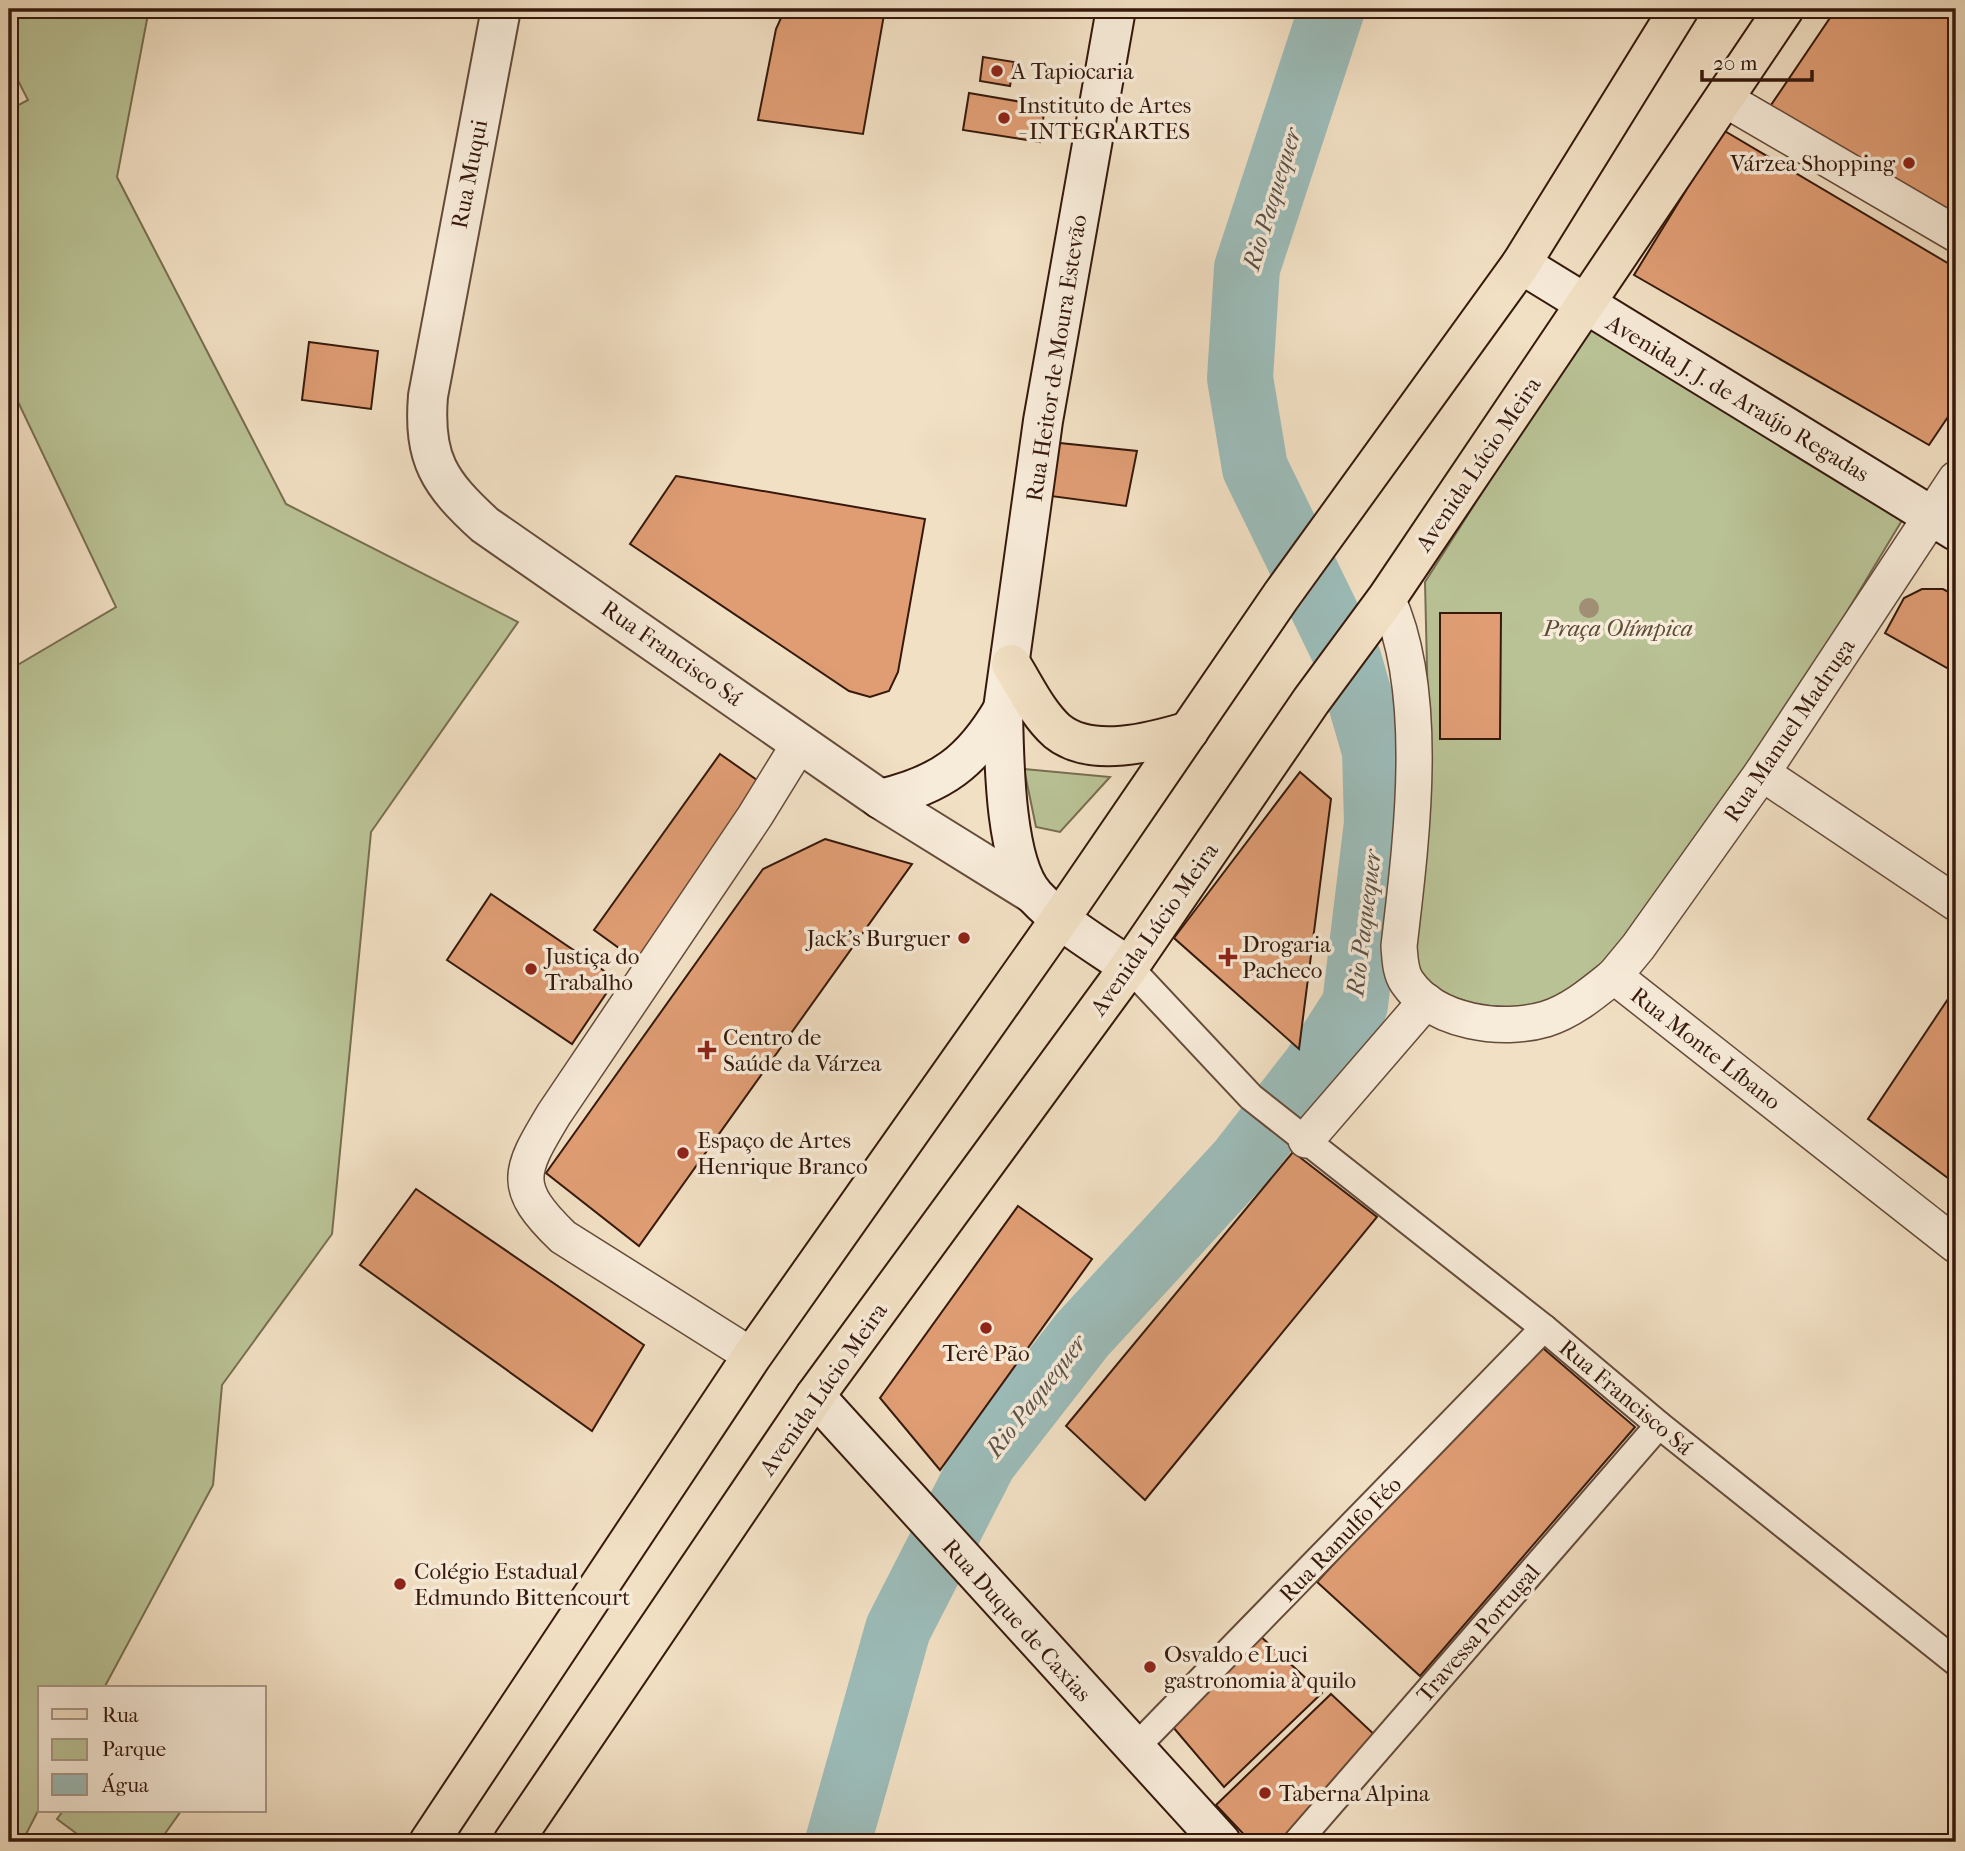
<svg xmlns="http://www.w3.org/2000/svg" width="1965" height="1851" font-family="'IM FELL French Canon',serif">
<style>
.green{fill:#b9c295;stroke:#786e50;stroke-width:2}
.water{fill:#9cbcb9;stroke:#737b74;stroke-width:2}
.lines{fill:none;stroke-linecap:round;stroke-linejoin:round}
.river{stroke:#9cbcb9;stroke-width:66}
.building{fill:#e09d74;stroke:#36190c;stroke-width:2}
.pedestrian-casing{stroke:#654b3a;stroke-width:30}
.minor-casing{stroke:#654b3a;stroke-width:38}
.tertiary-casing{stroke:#654b3a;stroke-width:42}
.secondary-casing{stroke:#36190c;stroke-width:42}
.primary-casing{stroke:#36190c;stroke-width:42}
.pedestrian{stroke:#f7ebd9;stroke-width:26}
.minor{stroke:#f7ebd9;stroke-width:35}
.tertiary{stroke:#f7ebd9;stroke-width:38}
.secondary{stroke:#f7ebd9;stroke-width:38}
.primary{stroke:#f2e0c4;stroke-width:38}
.tree{fill:#a08f75}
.poi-dot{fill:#8f2418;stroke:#f7ebd9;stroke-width:2.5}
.labels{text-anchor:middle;stroke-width:7;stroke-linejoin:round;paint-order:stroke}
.poi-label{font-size:23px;fill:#36190c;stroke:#f7ebd9;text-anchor:start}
.street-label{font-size:23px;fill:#36190c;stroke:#f7ebd9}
.park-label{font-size:23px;font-style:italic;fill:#5d4c35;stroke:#f7ebd9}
.water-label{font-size:24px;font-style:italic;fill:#5a5249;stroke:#f7ebd9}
</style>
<rect width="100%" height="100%" fill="#f2e0c4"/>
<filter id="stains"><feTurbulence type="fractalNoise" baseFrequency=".00286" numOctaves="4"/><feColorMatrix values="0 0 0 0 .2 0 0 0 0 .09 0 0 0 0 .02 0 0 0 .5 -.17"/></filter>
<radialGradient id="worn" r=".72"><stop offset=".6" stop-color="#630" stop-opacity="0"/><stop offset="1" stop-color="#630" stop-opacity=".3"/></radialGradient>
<g class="green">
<path d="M 9,9 L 149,9 L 117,177 L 286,504 L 518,622 L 371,832 L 332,1234 L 222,1385 L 213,1485 L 104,1688 L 40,1688 L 40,1807 L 22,1842 L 9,1842 L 9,670 L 116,607 L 9,383 L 9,110 L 28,100 L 9,63 Z"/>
<path d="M 1592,320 L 1904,517 L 1757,761 L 1607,972 L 1521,1016 L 1429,991 L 1404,951 L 1428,711 L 1425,582 Z"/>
<path d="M 1024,769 L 1110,777 L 1060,832 L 1036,827 Z"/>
<path d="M 63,1811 L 181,1811 L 159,1842 L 88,1842 L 57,1819 Z"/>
</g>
<path class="water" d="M 910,1578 L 932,1604 L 854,1842 L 821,1842 L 851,1744 Z"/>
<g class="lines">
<path class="river" d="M 838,1842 L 898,1629 L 984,1461 L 1082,1335 L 1241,1162 L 1315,1067 L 1355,1005 L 1377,823 L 1375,751 L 1349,661 L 1255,468 L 1240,378 L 1247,268 L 1332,9"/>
</g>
<g class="building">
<path d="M 785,9 L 885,9 L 863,134 L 758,120 L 776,29 Z"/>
<path d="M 1836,9 L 1919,9 L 1956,19 L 1956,214 L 1767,111 Z"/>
<path d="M 983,57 L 1014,62 L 1010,86 L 980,81 Z"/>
<path d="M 969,93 L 1045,106 L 1040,142 L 963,130 Z"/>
<path d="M 1723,130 L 1956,268 L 1956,405 L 1929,445 L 1634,275 Z"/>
<path d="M 309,342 L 378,351 L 371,409 L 302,400 Z"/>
<path d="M 1050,442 L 1137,451 L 1126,506 L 1043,495 Z"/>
<path d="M 676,476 L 925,519 L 898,672 L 889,691 L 870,697 L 849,691 L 630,544 Z"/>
<path d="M 1922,589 L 1943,589 L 1956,596 L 1956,673 L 1885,633 L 1904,598 Z"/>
<path d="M 1440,613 L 1501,613 L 1500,739 L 1440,739 Z"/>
<path d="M 720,754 L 764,785 L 637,961 L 594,930 Z"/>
<path d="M 1300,772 L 1331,799 L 1299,1049 L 1174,938 Z"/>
<path d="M 825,839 L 912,864 L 639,1246 L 546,1173 L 763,869 Z"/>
<path d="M 491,894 L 616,979 L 572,1044 L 447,960 Z"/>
<path d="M 1956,987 L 1956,1184 L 1868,1119 Z"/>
<path d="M 1293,1152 L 1377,1217 L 1145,1500 L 1066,1426 Z"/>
<path d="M 416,1189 L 644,1345 L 592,1431 L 360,1265 Z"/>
<path d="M 1018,1206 L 1092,1259 L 940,1470 L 880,1398 Z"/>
<path d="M 1537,1343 L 1635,1427 L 1420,1676 L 1317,1582 Z"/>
<path d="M 1258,1634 L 1322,1693 L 1224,1787 L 1167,1720 Z"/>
<path d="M 1331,1694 L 1378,1738 L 1288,1842 L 1251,1842 L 1216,1805 Z"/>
</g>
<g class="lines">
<defs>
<g id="pedestrian">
<path d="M 1129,967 L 1251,1097 L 1544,1328 L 1659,1425 L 1956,1662"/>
<path d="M 1135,1748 L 1544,1328"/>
<path d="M 1297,1842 L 1659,1425"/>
</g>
<g id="minor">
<path d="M 1723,98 L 1956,234"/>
<path d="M 1387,598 C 1431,694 1411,843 1399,946 C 1400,958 1400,972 1407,982 C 1435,1023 1502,1032 1546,1019 C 1572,1011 1594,992 1614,976 L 1956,1245"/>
<path d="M 1762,773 L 1956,903"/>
<path d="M 1614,976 L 1638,947 L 1762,773 L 1956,479"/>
<path d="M 1306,1140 L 1426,1001"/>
<path d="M 752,1356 L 563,1237 C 511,1187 519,1172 554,1114 L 755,816 L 800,743"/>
</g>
<path id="tertiary" d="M 501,9 L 428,396 C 423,459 439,483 485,525 L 880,799 L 1033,894"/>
<g id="secondary">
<path d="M 1116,9 L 1043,421 L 1003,709 C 1004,755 1004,862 1035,896 C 1062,925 1098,945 1129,967"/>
<path d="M 1521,264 L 1956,531"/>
<path d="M 880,799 C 941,785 972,762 1003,709"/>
<path d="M 815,1396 L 1221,1842"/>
</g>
<g id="primary">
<path d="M 1011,664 C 1025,686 1037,713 1057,731 C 1091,759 1153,742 1189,731"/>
<path d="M 429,1842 L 752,1356 L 1060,919 L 1281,596 L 1521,264 L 1679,9"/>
<path d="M 513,1842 L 815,1396 L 1129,967 L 1311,701 L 1387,598 L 1784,9"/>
</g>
</defs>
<use href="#pedestrian" class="pedestrian-casing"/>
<use href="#minor" class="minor-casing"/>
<use href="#tertiary" class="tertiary-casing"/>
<use href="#secondary" class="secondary-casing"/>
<use href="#primary" class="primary-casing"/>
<use href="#pedestrian" class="pedestrian"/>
<use href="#minor" class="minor"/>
<use href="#tertiary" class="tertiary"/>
<use href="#secondary" class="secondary"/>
<use href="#primary" class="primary"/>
</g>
<circle class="tree" cx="1589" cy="608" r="10"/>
<g class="poi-dot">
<circle cx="997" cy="71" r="7"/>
<circle cx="1004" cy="118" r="7"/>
<circle cx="1909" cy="163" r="7"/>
<circle cx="964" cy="938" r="7"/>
<path d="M1224.5 946.5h7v7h7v7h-7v7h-7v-7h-7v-7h7z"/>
<circle cx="531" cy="969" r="7"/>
<path d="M703.5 1039.5h7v7h7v7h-7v7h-7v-7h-7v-7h7z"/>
<circle cx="683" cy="1153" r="7"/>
<circle cx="986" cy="1328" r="7"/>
<circle cx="400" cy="1584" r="7"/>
<circle cx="1150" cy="1667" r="7"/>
<circle cx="1265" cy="1793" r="7"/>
</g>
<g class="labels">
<g class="poi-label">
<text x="1011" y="79">A Tapiocaria</text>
<text x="1018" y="113">Instituto de Artes<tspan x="1018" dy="26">- INTEGRARTES</tspan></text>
<text x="1895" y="171" text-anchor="end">Várzea Shopping</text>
<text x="950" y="946" text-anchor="end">Jack's Burguer</text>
<text x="1242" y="952">Drogaria<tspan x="1242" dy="26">Pacheco</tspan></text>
<text x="545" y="964">Justiça do<tspan x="545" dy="26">Trabalho</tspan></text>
<text x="723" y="1045">Centro de<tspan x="723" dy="26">Saúde da Várzea</tspan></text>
<text x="697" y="1148">Espaço de Artes<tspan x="697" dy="26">Henrique Branco</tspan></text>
<text x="986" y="1361" text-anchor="middle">Terê Pão</text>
<text x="414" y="1579">Colégio Estadual<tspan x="414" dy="26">Edmundo Bittencourt</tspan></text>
<text x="1164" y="1662">Osvaldo e Luci<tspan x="1164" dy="26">gastronomia à quilo</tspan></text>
<text x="1279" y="1801">Taberna Alpina</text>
</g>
<g class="street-label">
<text transform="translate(469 174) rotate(-79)" y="8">Rua Muqui</text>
<text transform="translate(1056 358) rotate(-81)" y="8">Rua Heitor de Moura Estevão</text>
<text transform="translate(1738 398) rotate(31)" y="8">Avenida J. J. de Araújo Regadas</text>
<text transform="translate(1478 464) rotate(-56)" y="8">Avenida Lúcio Meira</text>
<text transform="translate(672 653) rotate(35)" y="8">Rua Francisco Sá</text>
<text transform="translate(1789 730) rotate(-56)" y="8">Rua Manuel Madruga</text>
<text transform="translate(1154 929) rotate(-55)" y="8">Avenida Lúcio Meira</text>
<text transform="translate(1706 1048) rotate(38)" y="8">Rua Monte Líbano</text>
<text transform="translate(823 1389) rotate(-55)" y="8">Avenida Lúcio Meira</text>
<text transform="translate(1626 1397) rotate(40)" y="8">Rua Francisco Sá</text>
<text transform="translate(1340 1539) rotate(-46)" y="8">Rua Ranulfo Féo</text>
<text transform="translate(1017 1620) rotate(48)" y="8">Rua Duque de Caxias</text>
<text transform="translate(1478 1633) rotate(-49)" y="8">Travessa Portugal</text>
</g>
<g class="park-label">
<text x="1618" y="636">Praça Olímpica</text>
</g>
<g class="water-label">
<text transform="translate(1272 199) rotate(-73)" y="8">Rio Paquequer</text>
<text transform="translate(1364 923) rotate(-83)" y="8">Rio Paquequer</text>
<text transform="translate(1036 1396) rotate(-52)" y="8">Rio Paquequer</text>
</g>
</g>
<rect width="1965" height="1851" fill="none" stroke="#f2e0c4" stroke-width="35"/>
<rect x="10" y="10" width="1944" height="1830" fill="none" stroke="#36190c" stroke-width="3.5"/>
<rect x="18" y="18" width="1930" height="1816" fill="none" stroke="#36190c" stroke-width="2"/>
<rect x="38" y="1686" width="228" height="126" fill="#f7ebd9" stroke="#aa9787" stroke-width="2"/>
<rect x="52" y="1709" width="35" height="10" fill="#f2e0c4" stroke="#aa9787" stroke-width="2"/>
<text x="102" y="1722" font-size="21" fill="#36190c">Rua</text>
<rect x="52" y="1739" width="35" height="21" fill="#b9c295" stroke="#aa9787" stroke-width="2"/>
<text x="102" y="1756" font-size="21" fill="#36190c">Parque</text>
<rect x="52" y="1774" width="35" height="21" fill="#9cbcb9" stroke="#aa9787" stroke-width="2"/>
<text x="102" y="1792" font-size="21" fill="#36190c">Água</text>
<path d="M1702 70v10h110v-10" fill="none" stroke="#36190c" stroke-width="3.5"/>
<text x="1713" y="70" font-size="21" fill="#36190c" stroke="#f7ebd9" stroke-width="5" paint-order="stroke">20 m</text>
<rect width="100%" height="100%" filter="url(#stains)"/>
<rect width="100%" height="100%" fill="url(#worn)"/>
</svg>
